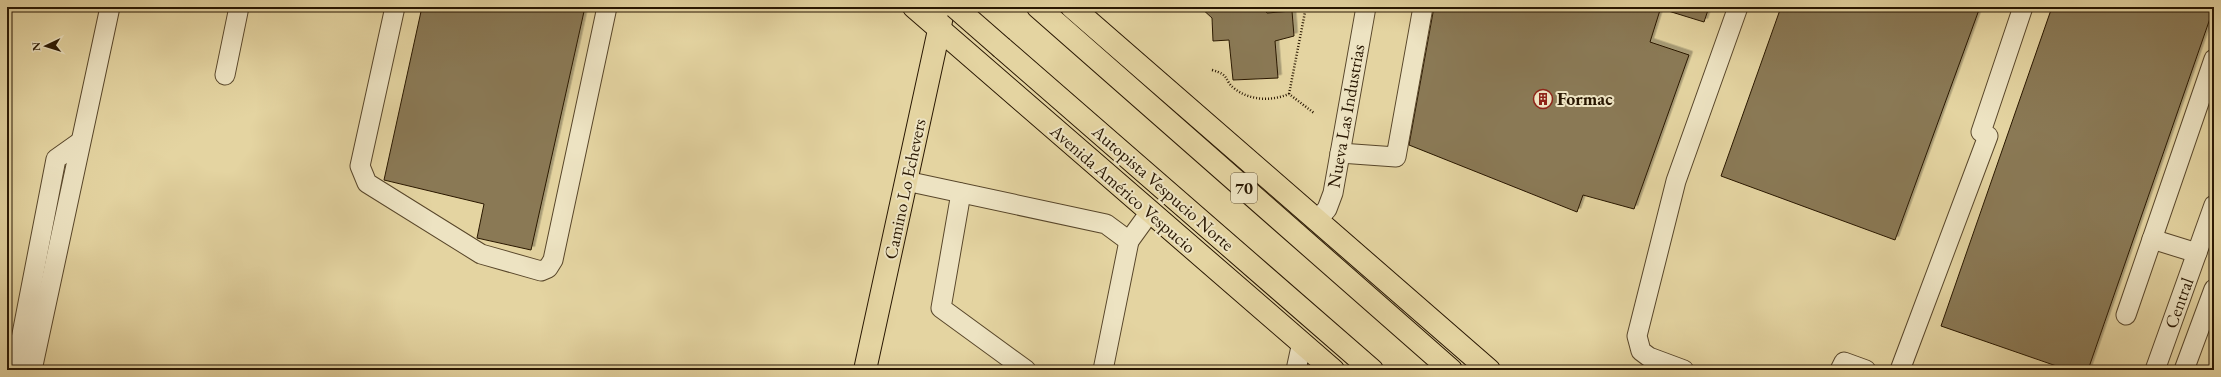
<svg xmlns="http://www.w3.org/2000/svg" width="2221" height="377" font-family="'EB Garamond',serif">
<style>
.building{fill:#8a7955;stroke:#291702;filter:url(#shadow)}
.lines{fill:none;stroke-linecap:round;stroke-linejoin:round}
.minor-casing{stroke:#58462a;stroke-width:21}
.major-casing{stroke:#291702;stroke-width:24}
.highway-casing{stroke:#291702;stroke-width:24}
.path{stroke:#291702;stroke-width:2.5;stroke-dasharray:1 2;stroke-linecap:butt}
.minor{stroke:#ede3c2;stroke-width:19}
.major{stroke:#e4d4a1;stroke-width:22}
.highway{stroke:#e4d4a1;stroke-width:22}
.highway-bridge-casing{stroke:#291702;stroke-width:24;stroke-linecap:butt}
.highway-bridge{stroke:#e4d4a1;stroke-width:22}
.labels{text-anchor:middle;stroke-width:4;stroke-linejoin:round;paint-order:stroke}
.shield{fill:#ede3c2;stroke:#64543c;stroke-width:1}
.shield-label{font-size:17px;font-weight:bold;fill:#291702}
.poi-label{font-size:18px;font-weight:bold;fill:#291702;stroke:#ede3c2;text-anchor:start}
.street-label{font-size:18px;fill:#291702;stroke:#ede3c2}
</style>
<defs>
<filter id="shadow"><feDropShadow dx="3.5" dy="-3.5" stdDeviation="0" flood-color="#0004"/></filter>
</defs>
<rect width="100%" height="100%" fill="#e4d4a1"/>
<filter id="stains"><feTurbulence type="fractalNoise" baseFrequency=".005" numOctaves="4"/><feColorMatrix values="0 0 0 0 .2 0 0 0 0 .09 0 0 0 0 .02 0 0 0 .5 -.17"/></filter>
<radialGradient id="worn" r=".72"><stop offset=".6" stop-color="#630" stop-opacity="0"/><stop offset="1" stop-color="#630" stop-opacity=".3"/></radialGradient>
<g class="building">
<path d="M 422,7 L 585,7 L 531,250 L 477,238 L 484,204 L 384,180 Z"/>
<path d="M 1200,7 L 1262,7 L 1267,13 L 1292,11 L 1294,36 L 1275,41 L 1278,78 L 1233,80 L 1229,40 L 1213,41 L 1212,18 Z"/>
<path d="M 1434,7 L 1661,7 L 1650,42 L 1689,55 L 1634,209 L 1583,195 L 1577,212 L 1409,145 Z"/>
<path d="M 1665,7 L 1709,7 L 1704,22 L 1665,10 Z"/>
<path d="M 1781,7 L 1980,7 L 1895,240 L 1721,176 Z"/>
<path d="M 2052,7 L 2214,7 L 2088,370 L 2068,370 L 1941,326 Z"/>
</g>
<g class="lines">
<defs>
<g id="minor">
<path d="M 395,7 L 360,166 L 367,183 L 481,254 L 541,271 L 548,268 L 553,260 L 607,7"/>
<path d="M 225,75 L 239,7"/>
<path d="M 1340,153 L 1396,157 L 1423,7"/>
<path d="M 906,181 L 1106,224 L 1129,241 L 1150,212"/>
<path d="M 961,193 L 941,308 L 1026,370"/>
<path d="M 1317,220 L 1327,209 L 1333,193 L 1366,7"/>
<path d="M 2152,239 L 2197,253"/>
<path d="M 2126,315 L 2214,59"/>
<path d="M 15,370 L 56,159 L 80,142"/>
<path d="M 32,370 L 110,7"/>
<path d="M 1103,370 L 1129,241"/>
<path d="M 1296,370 L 1302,342"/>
<path d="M 1684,370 L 1649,357 L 1641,351 L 1637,336 L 1676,181 L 1738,7"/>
<path d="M 1840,370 L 1844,362 L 1866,370"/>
<path d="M 1900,370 L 1988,136 L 1981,132 L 2023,7"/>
<path d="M 2155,370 L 2214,205"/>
<path d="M 2184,370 L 2214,289"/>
</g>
<g id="major">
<path d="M 914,7 L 1333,370"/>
<path d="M 1072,7 L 1489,370"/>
<path d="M 865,370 L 944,7"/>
</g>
<g id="highway">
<path d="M 1038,7 L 1451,370"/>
<path d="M 1002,48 L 1372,370"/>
</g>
</defs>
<use href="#minor" class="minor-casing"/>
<use href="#major" class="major-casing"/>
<use href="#highway" class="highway-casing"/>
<g class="path">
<path d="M 1212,70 C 1231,75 1223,80 1235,89 C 1251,101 1272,101 1289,94 L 1314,113"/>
<path d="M 1289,94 L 1306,7"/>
</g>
<use href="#minor" class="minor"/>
<use href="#major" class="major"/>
<use href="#highway" class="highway"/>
<defs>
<path id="highway-bridge" d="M 955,7 L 1002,48"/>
</defs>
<use href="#highway-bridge" class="highway-bridge-casing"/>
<use href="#highway-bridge" class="highway-bridge"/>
</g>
<defs>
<symbol id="building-ring" viewBox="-11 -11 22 22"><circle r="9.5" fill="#ede3c2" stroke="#8f2418" stroke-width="1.5"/><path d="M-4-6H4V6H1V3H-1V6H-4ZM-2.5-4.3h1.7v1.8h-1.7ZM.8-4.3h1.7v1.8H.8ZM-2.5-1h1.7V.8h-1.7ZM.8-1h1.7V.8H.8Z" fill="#8f2418"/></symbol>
</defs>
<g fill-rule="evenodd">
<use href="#building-ring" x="1532" y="88" width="22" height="22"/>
</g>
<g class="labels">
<rect class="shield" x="1231" y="173" width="26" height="30" rx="3"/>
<g class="shield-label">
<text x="1244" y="194">70</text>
</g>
<g class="poi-label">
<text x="1557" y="105">Formac</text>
</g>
<g class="street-label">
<text transform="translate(1346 116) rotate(-80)" y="6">Nueva Las Industrias</text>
<text transform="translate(1163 188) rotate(41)" y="6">Autopista Vespucio Norte</text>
<text transform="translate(905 189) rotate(-78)" y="6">Camino Lo Echevers</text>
<text transform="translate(1123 189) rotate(41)" y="6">Avenida Américo Vespucio</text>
<text transform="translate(2179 303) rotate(-70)" y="6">Central</text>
</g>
</g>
<rect width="2221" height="377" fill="none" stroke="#e4d4a1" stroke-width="24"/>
<rect x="8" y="8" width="2205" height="361" fill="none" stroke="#291702" stroke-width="2"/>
<rect x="12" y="12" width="2197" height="353" fill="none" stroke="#291702"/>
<g transform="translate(46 46) rotate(266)" stroke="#ede3c2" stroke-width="3" paint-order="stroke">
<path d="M0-3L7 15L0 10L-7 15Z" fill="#291702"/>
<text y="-6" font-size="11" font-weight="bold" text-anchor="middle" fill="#291702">N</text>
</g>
<rect width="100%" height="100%" filter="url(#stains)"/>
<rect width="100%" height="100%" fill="url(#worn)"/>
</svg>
